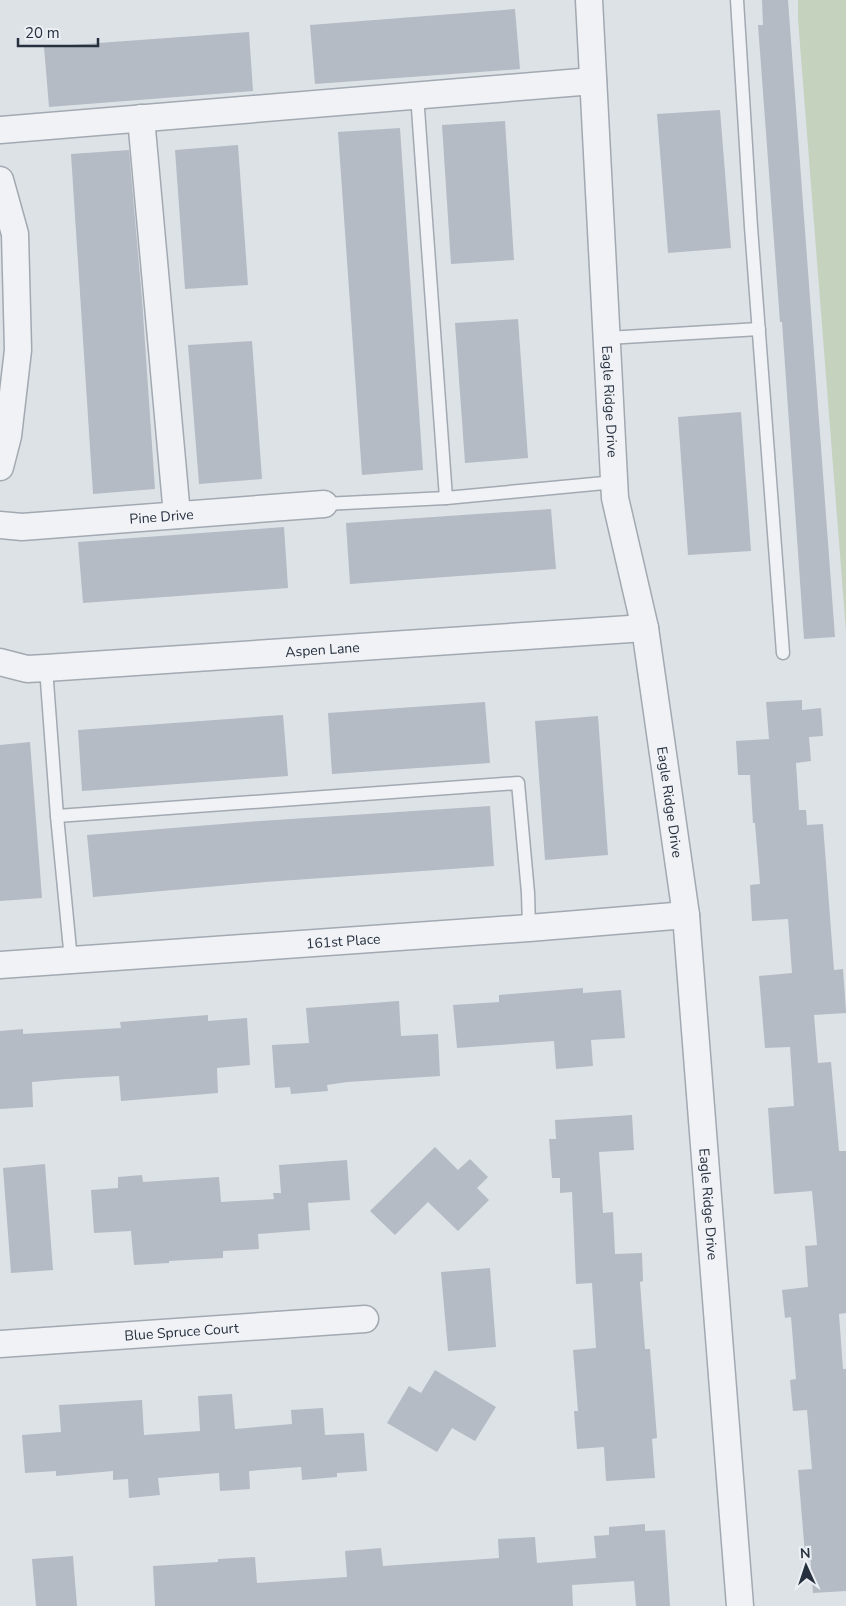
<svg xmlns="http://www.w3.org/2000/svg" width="846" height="1606" font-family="'Nunito Sans',sans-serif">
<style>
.green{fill:#c4d2be}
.building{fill:#b4bbc4}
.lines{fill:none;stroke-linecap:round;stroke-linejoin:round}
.service-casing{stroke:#a2a9b1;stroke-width:15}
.minor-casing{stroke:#a2a9b1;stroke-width:29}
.service{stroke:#f0f2f6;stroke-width:12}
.minor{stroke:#f0f2f6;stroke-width:26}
.labels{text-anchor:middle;stroke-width:4;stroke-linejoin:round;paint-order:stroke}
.street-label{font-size:14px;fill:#26303e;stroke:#ecf0f5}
</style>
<rect width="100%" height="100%" fill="#dde2e7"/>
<path class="green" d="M 798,0 L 846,0 L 846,631 L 798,19 Z"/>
<g class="building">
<path d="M 762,0 L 788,0 L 835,637 L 804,639 L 782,322 L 780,322 L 758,25 L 763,25 Z"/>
<path d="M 515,9 L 520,69 L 315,84 L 310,25 Z"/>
<path d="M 249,32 L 253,91 L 49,107 L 44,47 Z"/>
<path d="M 720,110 L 731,248 L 668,253 L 657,114 Z"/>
<path d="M 505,121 L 514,260 L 451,264 L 442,125 Z"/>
<path d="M 400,128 L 423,470 L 362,475 L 338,132 Z"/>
<path d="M 238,145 L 248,285 L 185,289 L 175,150 Z"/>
<path d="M 129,150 L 142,299 L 155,489 L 93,494 L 71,154 Z"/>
<path d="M 518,319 L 528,458 L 465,463 L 455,323 Z"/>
<path d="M 252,341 L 262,479 L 199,484 L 188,345 Z"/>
<path d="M 741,412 L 751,551 L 688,555 L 678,417 Z"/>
<path d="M 551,509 L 556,569 L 350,584 L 346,523 Z"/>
<path d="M 284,527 L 288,588 L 83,603 L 78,542 Z"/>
<path d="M 802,700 L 802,710 L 821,708 L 823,736 L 809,737 L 811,761 L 796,763 L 799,810 L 806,810 L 807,825 L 823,824 L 834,970 L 843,969 L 846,1011 L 846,1013 L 814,1015 L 818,1063 L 831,1062 L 839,1151 L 846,1151 L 846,1313 L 839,1314 L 843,1369 L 846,1369 L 846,1591 L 813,1593 L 810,1554 L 805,1554 L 798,1470 L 812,1469 L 807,1410 L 793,1411 L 790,1380 L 796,1379 L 791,1317 L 785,1318 L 782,1290 L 808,1287 L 805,1246 L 817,1245 L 812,1191 L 774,1194 L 768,1108 L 794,1106 L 790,1047 L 765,1048 L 759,976 L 792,973 L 788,919 L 752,921 L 750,885 L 760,884 L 755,823 L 753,823 L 750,775 L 738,775 L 736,741 L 769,739 L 766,702 Z"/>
<path d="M 485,702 L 490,763 L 332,774 L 328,713 Z"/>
<path d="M 283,715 L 288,776 L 82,791 L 78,730 Z"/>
<path d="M 598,716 L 608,855 L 545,860 L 535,721 Z"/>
<path d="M 30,742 L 42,898 L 0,901 L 0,745 Z"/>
<path d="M 490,806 L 494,866 L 265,882 L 93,897 L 87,835 L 260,821 Z"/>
<path d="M 583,988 L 583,993 L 621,990 L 625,1038 L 591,1040 L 593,1066 L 556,1069 L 554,1041 L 457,1048 L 453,1005 L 499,1002 L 499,995 Z"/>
<path d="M 399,1001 L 401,1036 L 438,1034 L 440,1076 L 347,1082 L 327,1085 L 328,1091 L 291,1094 L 290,1087 L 275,1088 L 272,1045 L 309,1043 L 306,1008 Z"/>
<path d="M 208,1015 L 208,1021 L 247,1018 L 250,1065 L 217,1068 L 218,1093 L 121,1101 L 119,1076 L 66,1079 L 32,1082 L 33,1107 L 0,1109 L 0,1031 L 23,1029 L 23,1034 L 121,1028 L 120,1022 Z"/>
<path d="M 632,1115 L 634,1150 L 599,1152 L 603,1213 L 613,1212 L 615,1254 L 642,1253 L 643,1281 L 640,1282 L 645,1349 L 650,1349 L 657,1438 L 652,1439 L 655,1478 L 606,1481 L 604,1447 L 577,1449 L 574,1411 L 578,1411 L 573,1350 L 596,1348 L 592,1283 L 576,1284 L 572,1192 L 560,1193 L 560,1178 L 552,1178 L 549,1139 L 556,1139 L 555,1120 Z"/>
<path d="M 435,1147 L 458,1170 L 470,1159 L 488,1177 L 477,1188 L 489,1200 L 458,1231 L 428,1202 L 395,1235 L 370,1211 Z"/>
<path d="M 347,1160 L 350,1200 L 308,1203 L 310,1230 L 258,1234 L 259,1249 L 223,1251 L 223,1258 L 169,1261 L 169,1263 L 134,1265 L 131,1231 L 94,1233 L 91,1190 L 118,1188 L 118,1177 L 142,1175 L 143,1182 L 219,1177 L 221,1202 L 274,1199 L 273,1193 L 281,1193 L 279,1165 Z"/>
<path d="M 45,1164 L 53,1270 L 11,1273 L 3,1168 Z"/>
<path d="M 490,1268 L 496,1347 L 448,1351 L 441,1272 Z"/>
<path d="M 435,1370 L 496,1407 L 475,1441 L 452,1428 L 437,1452 L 387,1423 L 409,1386 L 421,1393 Z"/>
<path d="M 232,1394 L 235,1429 L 292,1424 L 291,1410 L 323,1408 L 325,1435 L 364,1433 L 367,1471 L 337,1473 L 337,1477 L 302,1480 L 301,1467 L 249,1471 L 250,1489 L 220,1491 L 219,1473 L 158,1478 L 160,1495 L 129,1498 L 128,1479 L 113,1480 L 113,1471 L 56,1476 L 56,1471 L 25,1473 L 22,1435 L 61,1432 L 59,1405 L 142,1400 L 144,1435 L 200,1431 L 198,1396 Z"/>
<path d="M 645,1524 L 645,1531 L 665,1530 L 670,1606 L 636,1606 L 634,1581 L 572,1585 L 573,1606 L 155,1606 L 153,1566 L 218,1562 L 218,1559 L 255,1557 L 257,1583 L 347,1577 L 345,1551 L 381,1548 L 383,1566 L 499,1558 L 498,1539 L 535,1537 L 537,1563 L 596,1558 L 594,1536 L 609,1535 L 609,1527 Z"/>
<path d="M 73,1556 L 77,1606 L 36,1606 L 32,1559 Z"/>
</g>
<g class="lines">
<defs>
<g id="service">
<path d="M 737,0 L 751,227 L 783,653"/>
<path d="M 417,95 L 446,498"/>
<path d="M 607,338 L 759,329"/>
<path d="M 324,504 L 446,498 L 615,482"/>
<path d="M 46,668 L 57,816 L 71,960"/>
<path d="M 57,816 L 518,783 L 528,893 L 529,928"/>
</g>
<g id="minor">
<path id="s1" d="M 589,0 L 615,498 L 645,628 L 686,915 L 740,1606"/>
<path d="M 141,118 L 177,515"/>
<path d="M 0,130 L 593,81"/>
<path d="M 0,180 L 15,234 L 18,350 L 8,436 L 0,467"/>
<path id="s2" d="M 0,525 L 22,527 L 324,504"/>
<path id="s3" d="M 0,662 L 27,669 L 46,668 L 645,628"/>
<path id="s4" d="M 0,965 L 529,928 L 686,915"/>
<path id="s5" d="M 0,1344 L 365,1319"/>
</g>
</defs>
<use href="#service" class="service-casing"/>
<use href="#minor" class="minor-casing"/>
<use href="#service" class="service"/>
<use href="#minor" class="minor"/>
</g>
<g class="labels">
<g class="street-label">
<text dy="5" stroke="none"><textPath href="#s1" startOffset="402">Eagle Ridge Drive</textPath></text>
<text dy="5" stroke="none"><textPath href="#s2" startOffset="162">Pine Drive</textPath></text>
<text dy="5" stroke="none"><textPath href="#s3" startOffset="324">Aspen Lane</textPath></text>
<text dy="5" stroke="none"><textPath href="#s1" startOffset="808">Eagle Ridge Drive</textPath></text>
<text dy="5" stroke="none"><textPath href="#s4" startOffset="344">161st Place</textPath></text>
<text dy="5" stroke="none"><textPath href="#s1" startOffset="1212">Eagle Ridge Drive</textPath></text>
<text dy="5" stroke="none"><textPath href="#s5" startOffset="182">Blue Spruce Court</textPath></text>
</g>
</g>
<g transform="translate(806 1566) rotate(357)" stroke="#ecf0f5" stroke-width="4" paint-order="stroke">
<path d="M0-4L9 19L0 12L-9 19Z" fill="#26303e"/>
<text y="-8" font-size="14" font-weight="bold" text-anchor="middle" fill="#26303e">N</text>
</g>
<path d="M18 38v8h80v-8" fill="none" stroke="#26303e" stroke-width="2.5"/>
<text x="25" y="38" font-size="15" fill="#26303e" stroke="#ecf0f5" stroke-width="4" paint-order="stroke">20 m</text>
</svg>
